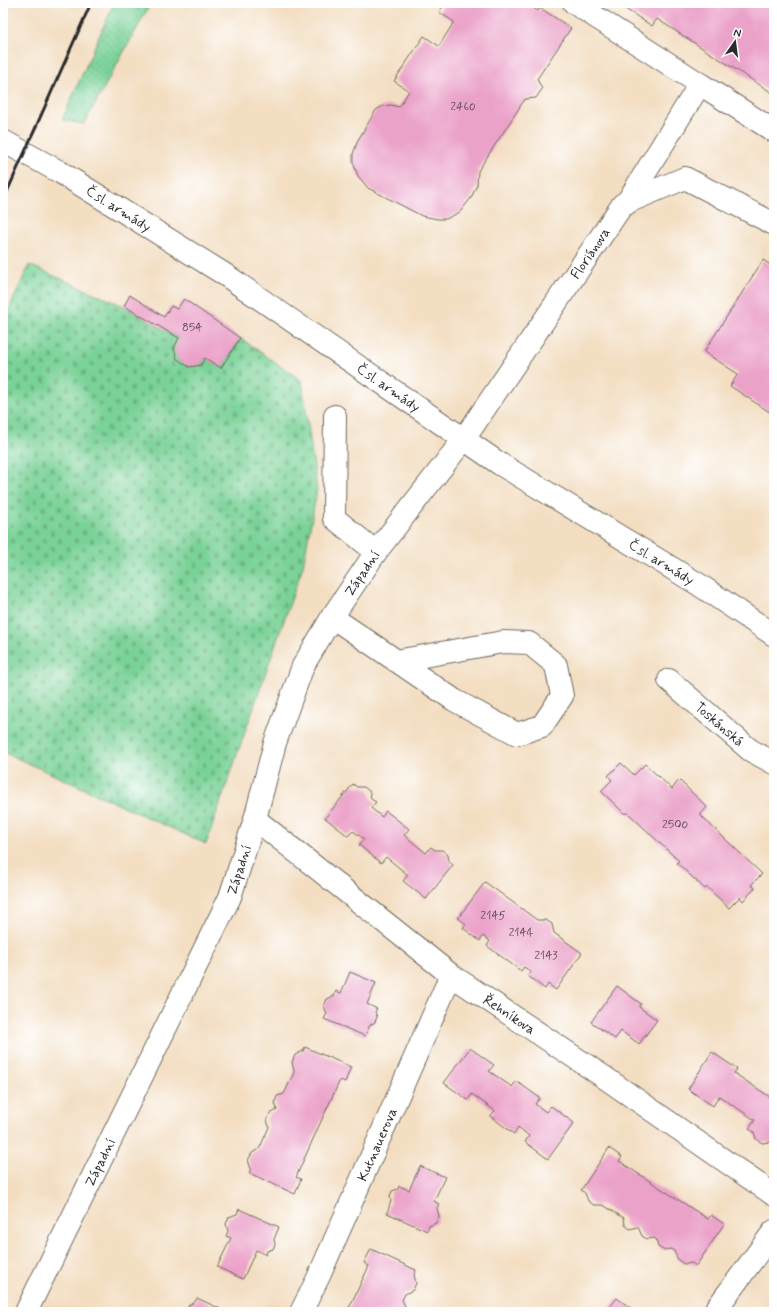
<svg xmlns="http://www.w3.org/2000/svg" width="777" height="1315" font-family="Mynerve,sans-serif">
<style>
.green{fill:url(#green-dots);stroke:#527e61}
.cemetery{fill:url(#cemetery-stones);stroke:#527e61}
.building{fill:#eba2c9}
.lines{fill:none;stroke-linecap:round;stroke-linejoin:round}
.minor-casing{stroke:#716a60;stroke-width:24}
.major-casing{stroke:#716a60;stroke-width:24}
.minor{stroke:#fff;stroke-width:22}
.major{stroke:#fff;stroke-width:22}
.rail{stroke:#2b2b2b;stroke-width:3}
.labels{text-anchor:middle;stroke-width:3;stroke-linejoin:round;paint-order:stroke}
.number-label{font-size:12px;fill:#5b4952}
.street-label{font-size:14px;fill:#2b2b2b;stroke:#fff}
</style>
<defs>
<pattern id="green-dots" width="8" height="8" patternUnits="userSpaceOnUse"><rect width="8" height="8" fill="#79d297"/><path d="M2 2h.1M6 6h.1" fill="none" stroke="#69b482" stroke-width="1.8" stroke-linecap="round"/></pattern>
<pattern id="cemetery-stones" width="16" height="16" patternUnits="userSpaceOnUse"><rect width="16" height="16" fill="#79d297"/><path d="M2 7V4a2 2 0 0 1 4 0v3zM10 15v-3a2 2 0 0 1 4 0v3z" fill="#69b482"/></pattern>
</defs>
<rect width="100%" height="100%" fill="#fff"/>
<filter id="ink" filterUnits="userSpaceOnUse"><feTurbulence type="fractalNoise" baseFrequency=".025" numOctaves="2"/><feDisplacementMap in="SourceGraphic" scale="8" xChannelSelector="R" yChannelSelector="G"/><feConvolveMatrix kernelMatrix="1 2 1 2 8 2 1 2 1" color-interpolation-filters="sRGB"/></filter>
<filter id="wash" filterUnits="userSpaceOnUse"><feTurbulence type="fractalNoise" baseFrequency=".012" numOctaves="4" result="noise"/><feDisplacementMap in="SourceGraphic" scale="16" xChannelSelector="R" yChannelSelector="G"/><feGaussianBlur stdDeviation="0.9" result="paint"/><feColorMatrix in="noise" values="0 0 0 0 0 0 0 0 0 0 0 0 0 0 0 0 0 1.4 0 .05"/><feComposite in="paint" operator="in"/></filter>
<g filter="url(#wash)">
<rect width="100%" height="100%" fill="#f3dec2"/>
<path class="green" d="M 114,3 L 151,3 L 84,124 L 62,120 Z"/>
<path class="cemetery" d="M 29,265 L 124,306 L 179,338 L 177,359 L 189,367 L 201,365 L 205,358 L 221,368 L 240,338 L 302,381 L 317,490 L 303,566 L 206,844 L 3,752 L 3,322 Z"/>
<g id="blocks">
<g class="building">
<path d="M 445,3 L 526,3 L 538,11 L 540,8 L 571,28 L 537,79 L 542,89 L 536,98 L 525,99 L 478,171 L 477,185 L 471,198 L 460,212 L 446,219 L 438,219 L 422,216 L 368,188 L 358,176 L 353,162 L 353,154 L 358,140 L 376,110 L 383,106 L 391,105 L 399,107 L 409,91 L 394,81 L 424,36 L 439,46 L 454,22 L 439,12 Z"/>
<path d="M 616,3 L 774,3 L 774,94 L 657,19 L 652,26 Z"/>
<path d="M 763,260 L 774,267 L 774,415 L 730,386 L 738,374 L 704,352 Z"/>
<path d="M 130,295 L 164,317 L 171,306 L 177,309 L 184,299 L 240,338 L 221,368 L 205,358 L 201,365 L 189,367 L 177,359 L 174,348 L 179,338 L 124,306 Z"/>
<path d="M 621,763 L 634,775 L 645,764 L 672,789 L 679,780 L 707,807 L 700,815 L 762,874 L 751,885 L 755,888 L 743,901 L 740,897 L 729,908 L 707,887 L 705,889 L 677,863 L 679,861 L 627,812 L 625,814 L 601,791 L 612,780 L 608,776 Z"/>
<path d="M 353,784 L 357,787 L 364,787 L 370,792 L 371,799 L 376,802 L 371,808 L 382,817 L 386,811 L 409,829 L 404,835 L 426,853 L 431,847 L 435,850 L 442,850 L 448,855 L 449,861 L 453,865 L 426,899 L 403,881 L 408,875 L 386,857 L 381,863 L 359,845 L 364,839 L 353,831 L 348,836 L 325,818 Z"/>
<path d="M 485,882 L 537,920 L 546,920 L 552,924 L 554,933 L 582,953 L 556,990 L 548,984 L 545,989 L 528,976 L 531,972 L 524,967 L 521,971 L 487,946 L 490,941 L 483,936 L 480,941 L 463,928 L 466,924 L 458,918 Z"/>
<path d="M 350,972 L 376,983 L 367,1004 L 377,1009 L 375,1012 L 377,1017 L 375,1022 L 370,1025 L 365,1036 L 324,1019 L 327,1014 L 324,1006 L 327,999 L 334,996 L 336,991 L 341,993 Z"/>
<path d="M 617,986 L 641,1004 L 639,1007 L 657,1020 L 639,1044 L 621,1031 L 615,1039 L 591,1022 Z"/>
<path d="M 305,1047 L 351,1067 L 345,1082 L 340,1080 L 318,1128 L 296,1177 L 301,1179 L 295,1194 L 249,1173 L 251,1169 L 248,1160 L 252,1153 L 259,1149 L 261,1145 L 269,1127 L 267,1119 L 270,1114 L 277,1110 L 275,1102 L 277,1096 L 284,1094 L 293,1075 L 294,1071 L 292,1062 L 295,1055 L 303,1051 Z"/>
<path d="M 470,1048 L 494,1065 L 489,1071 L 512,1087 L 516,1081 L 540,1098 L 535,1104 L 546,1112 L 551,1106 L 574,1123 L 548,1159 L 525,1142 L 529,1136 L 518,1127 L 514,1134 L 490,1116 L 495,1111 L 472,1094 L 468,1100 L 444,1083 Z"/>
<path d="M 712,1052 L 737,1069 L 734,1073 L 770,1097 L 774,1091 L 774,1145 L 770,1142 L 762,1143 L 756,1139 L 754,1132 L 749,1129 L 755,1120 L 719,1096 L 713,1106 L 688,1089 Z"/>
<path d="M 609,1148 L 622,1157 L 619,1161 L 631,1169 L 708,1219 L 711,1215 L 724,1224 L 696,1266 L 692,1263 L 684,1264 L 678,1260 L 674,1251 L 671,1249 L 663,1250 L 658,1247 L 656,1239 L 654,1238 L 647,1239 L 642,1236 L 638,1227 L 630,1229 L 625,1225 L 624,1218 L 603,1205 L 594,1205 L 588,1201 L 585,1193 L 581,1190 Z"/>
<path d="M 420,1166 L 445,1177 L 434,1201 L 439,1204 L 437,1208 L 439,1216 L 436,1223 L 429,1226 L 427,1231 L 387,1213 L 391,1201 L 390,1196 L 392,1191 L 398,1189 L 399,1186 L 409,1190 Z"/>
<path d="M 239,1209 L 279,1227 L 274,1239 L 275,1244 L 273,1249 L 267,1251 L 266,1255 L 256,1250 L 243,1279 L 217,1267 L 231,1238 L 226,1236 L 228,1231 L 226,1224 L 229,1217 L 237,1214 Z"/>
<path d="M 371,1249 L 416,1270 L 414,1275 L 416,1283 L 413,1290 L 405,1294 L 402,1300 L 405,1306 L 403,1312 L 347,1312 L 369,1266 L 364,1263 Z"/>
<path d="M 197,1298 L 227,1312 L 185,1312 L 189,1305 L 195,1302 Z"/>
<path d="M 617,1298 L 636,1312 L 606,1312 Z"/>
</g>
</g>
</g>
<g filter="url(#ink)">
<use href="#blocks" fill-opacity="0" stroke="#716a60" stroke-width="1"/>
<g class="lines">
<defs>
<g id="minor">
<path d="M 574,3 L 700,84 L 626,204"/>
<path d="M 700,84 L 774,131"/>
<path d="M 335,416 L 334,518 L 376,552"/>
<path d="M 332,617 L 454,700 L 517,734 L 542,726 L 562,696 L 556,665 L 529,643 L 503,642 L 396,661"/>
<path id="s1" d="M 669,680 L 750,750 L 774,763"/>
<path id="s2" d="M 255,819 L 451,975 L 601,1075 L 774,1195"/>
<path id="s3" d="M 26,1312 L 230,897 L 255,819 L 275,743 L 303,666 L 332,617 L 376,552 L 464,439 L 623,204 L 685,178 L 774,224"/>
<path id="s4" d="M 301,1312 L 319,1276 L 451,975"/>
<path d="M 714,1312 L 774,1231"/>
</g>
<g id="major">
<path id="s5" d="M 3,141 L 60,172 L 224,274 L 500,464 L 698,584 L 774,635"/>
</g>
</defs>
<use href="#minor" class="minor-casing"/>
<use href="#major" class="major-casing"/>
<use href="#minor" class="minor"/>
<use href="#major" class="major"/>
<path class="rail" d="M 3,201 L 91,3"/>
</g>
</g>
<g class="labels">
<g class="number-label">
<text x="463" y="110">2460</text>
<text x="192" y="331">854</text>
<text x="675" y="828">2500</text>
<text x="493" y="919">2145</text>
<text x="521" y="936">2144</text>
<text x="546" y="959">2143</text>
</g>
<g class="street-label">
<text dy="5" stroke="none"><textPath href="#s5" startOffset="134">Čsl. armády</textPath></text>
<text dy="5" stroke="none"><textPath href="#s3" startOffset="1208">Floriánova</textPath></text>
<text dy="5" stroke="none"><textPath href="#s5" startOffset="458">Čsl. armády</textPath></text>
<text dy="5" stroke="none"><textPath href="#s5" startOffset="782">Čsl. armády</textPath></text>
<text dy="5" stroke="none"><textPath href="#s3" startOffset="815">Západní</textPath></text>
<text dy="5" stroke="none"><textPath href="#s1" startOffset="67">Toskánská</textPath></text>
<text dy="5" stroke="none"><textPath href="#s3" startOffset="491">Západní</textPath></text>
<text dy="5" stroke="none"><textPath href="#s2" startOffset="321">Řehníkova</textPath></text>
<text dy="5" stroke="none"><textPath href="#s4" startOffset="184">Kutnauerova</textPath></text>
<text dy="5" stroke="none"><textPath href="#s3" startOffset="167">Západní</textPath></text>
</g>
</g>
<rect width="777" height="1315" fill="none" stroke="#fff" stroke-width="16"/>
<g transform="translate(735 42) rotate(14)" stroke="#ffffff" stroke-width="3" paint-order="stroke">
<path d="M0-3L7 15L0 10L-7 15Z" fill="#2b2b2b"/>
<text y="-6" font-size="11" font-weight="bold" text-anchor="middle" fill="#2b2b2b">N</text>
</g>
</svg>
